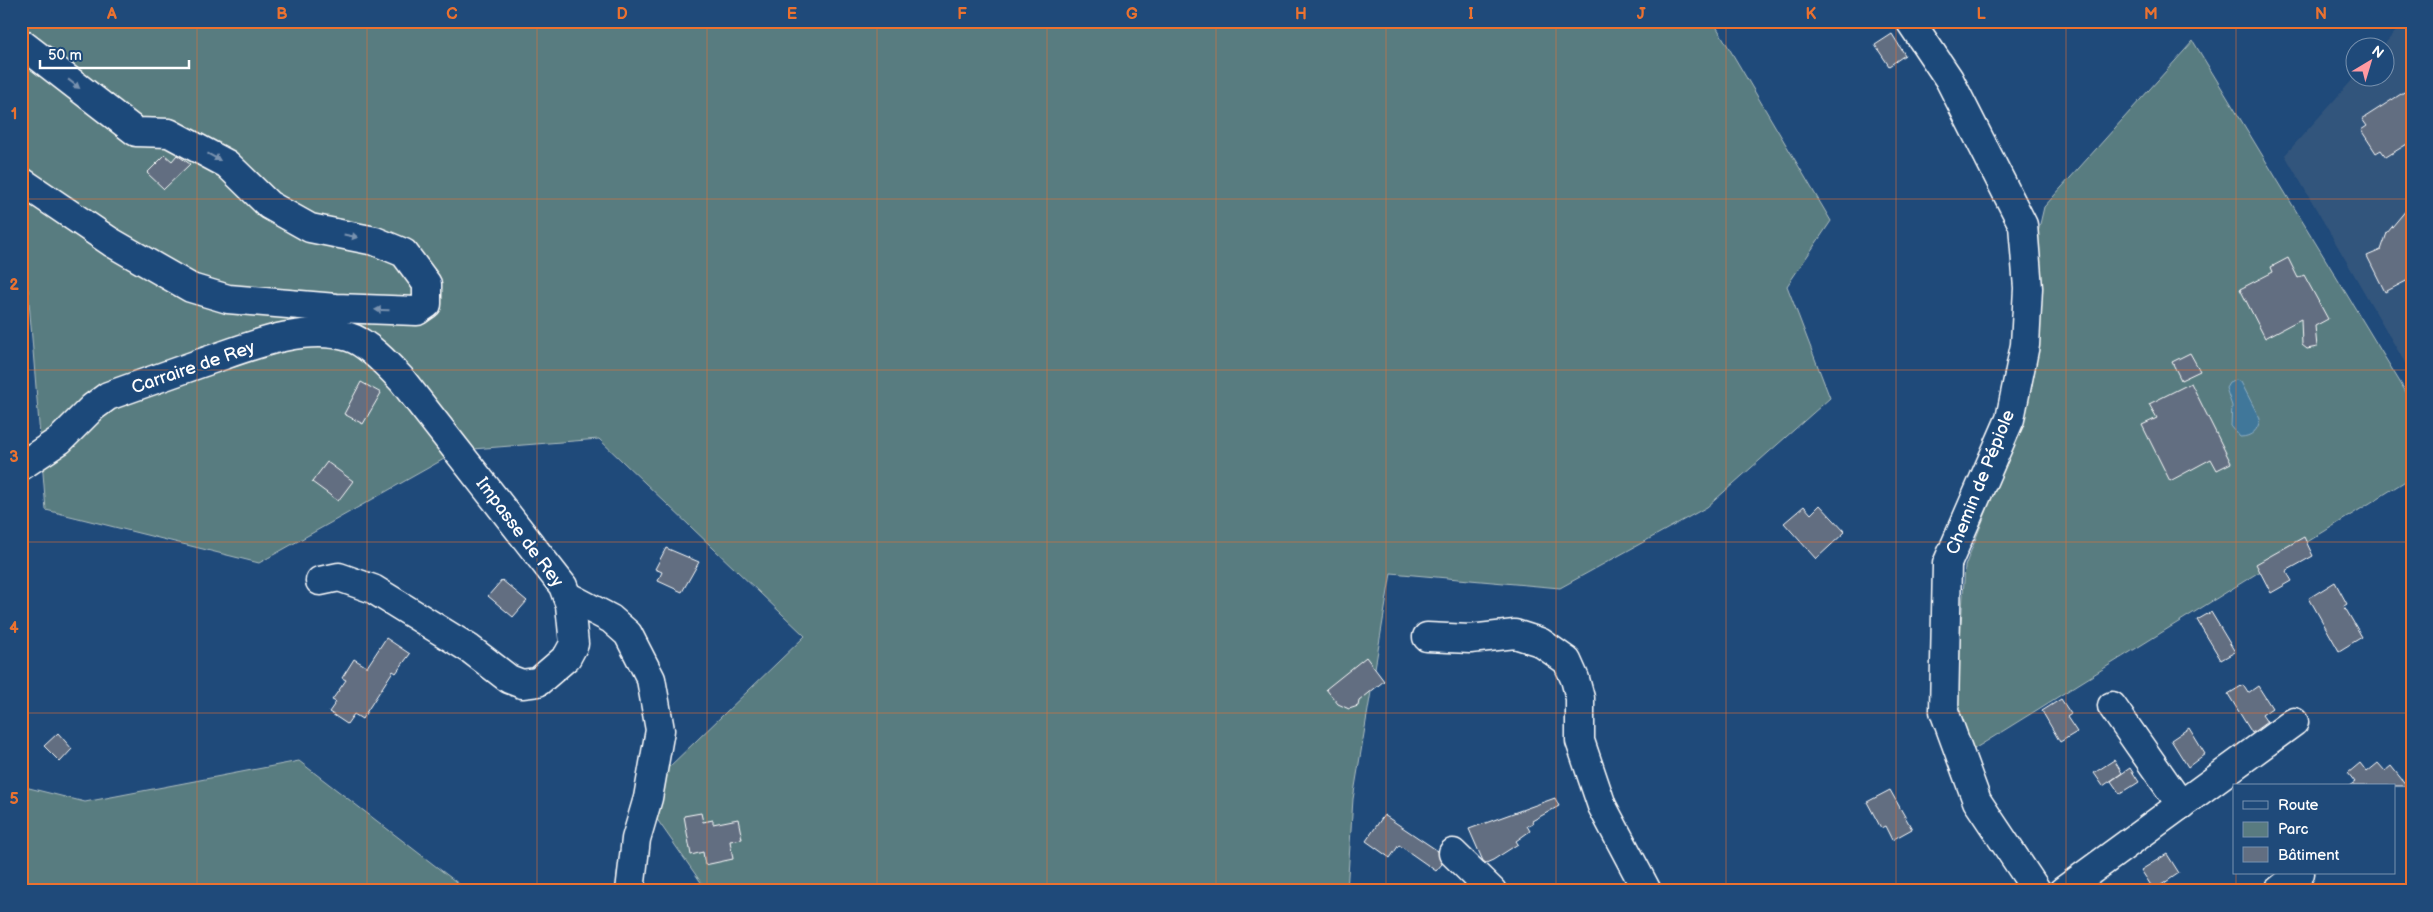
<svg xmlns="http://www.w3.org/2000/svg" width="2433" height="912" font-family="'Balsamiq Sans',sans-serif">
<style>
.built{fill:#33557c}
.green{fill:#597b80;stroke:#acbdc0}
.water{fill:#3f779a;stroke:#8cadc2}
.building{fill:#626e81;stroke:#fff}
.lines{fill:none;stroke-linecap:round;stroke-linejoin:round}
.minor-casing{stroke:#fff;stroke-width:31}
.minor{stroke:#1f4a7a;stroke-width:28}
.oneway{fill:#7992af}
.grid{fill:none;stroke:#eb7230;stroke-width:1;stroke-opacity:0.55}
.labels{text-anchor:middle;stroke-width:4;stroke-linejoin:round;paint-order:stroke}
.street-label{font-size:18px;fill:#fff;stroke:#1f4a7a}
.neatline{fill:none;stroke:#eb7230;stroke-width:2}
.grid-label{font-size:16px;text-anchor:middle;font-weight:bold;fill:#eb7230}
</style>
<rect width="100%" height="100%" fill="#1f4a7a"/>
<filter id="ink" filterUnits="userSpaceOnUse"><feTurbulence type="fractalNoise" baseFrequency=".02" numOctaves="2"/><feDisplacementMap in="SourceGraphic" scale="10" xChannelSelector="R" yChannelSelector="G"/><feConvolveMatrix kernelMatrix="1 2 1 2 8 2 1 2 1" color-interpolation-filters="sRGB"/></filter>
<g filter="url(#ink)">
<path class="built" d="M 2405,21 L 2412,21 L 2412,375 L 2285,155 L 2355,77 L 2386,78 L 2386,48 L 2382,47 Z"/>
<g class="green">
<path d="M 21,21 L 1713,21 L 1831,221 L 1787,286 L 1830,398 L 1707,507 L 1560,588 L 1391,573 L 1353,799 L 1347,891 L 707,891 L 640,795 L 805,636 L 599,439 L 460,450 L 259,563 L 46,510 L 28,289 L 21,289 Z"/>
<path d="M 2193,41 L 2412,402 L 2412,477 L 1974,749 L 1955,712 L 1965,566 L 2020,426 L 2036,241 L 2044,207 Z"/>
<path d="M 299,761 L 468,891 L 21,891 L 21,786 L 85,802 Z"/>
</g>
<path class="water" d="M 2236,380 L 2241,382 L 2260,419 C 2258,430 2252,437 2240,437 L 2231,426 L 2232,406 L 2226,388 L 2229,383 Z"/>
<g class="building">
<path d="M 1892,34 L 1905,55 L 1889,66 L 1875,45 Z"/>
<path d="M 2412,87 L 2412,141 L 2386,157 L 2381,150 L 2376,153 L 2361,130 L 2367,126 L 2362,119 Z"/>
<path d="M 165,155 L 172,161 L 177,155 L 190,164 L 164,189 L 147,173 Z"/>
<path d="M 2412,203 L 2412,278 L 2385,292 L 2367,256 L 2381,250 L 2387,233 Z"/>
<path d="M 2288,258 L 2298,278 L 2304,275 L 2328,319 L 2315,326 L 2317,347 L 2307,349 L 2302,345 L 2301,319 L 2265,338 L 2240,289 L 2273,272 L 2271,267 Z"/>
<path d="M 2190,353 L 2200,371 L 2181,380 L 2172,362 Z"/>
<path d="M 361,382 L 381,393 L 363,424 L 344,414 Z"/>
<path d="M 2191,383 L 2231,463 L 2217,470 L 2211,459 L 2170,481 L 2142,425 L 2157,418 L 2149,404 Z"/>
<path d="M 327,462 L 353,481 L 338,501 L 312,482 Z"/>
<path d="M 1820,505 L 1845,532 L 1816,559 L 1784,523 L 1804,506 L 1811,514 Z"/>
<path d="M 2304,537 L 2313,556 L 2286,571 L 2292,581 L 2271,593 L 2256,564 Z"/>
<path d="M 666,548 L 699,562 L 682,592 L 658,581 L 662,572 L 655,569 Z"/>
<path d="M 502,580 L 527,601 L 513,617 L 488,596 Z"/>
<path d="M 2335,582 L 2347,604 L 2344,606 L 2362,637 L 2339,651 L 2309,598 Z"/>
<path d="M 2211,612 L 2235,652 L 2221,660 L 2197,620 Z"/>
<path d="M 386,638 L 410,654 L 396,673 L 393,671 L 362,719 L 354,714 L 347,724 L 329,712 L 336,702 L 332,700 L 346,680 L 342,678 L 354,659 L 367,667 Z"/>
<path d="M 1366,657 L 1384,681 L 1359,701 L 1358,706 L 1349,709 L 1338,704 L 1326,689 Z"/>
<path d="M 2243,685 L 2248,693 L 2258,686 L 2272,708 L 2262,715 L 2267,722 L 2252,733 L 2228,694 Z"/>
<path d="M 2061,699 L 2071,714 L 2067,717 L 2077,732 L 2060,742 L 2042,711 Z"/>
<path d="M 2189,728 L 2205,754 L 2188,767 L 2171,740 Z"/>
<path d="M 58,733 L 72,749 L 60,762 L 44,746 Z"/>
<path d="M 2114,760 L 2122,773 L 2103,786 L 2094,773 Z"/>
<path d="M 2360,763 L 2367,772 L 2378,763 L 2385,771 L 2391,766 L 2407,786 L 2349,786 L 2355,782 L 2348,773 Z"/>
<path d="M 2130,768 L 2139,782 L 2120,794 L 2111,781 Z"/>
<path d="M 1890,790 L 1912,829 L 1892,840 L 1885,826 L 1881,828 L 1867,802 Z"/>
<path d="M 1555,798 L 1559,806 L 1532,821 L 1533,823 L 1527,826 L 1530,831 L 1516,841 L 1518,844 L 1493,860 L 1486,863 L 1483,861 L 1469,829 Z"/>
<path d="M 701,813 L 703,822 L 713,820 L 713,824 L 738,819 L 742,839 L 730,841 L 733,859 L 705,865 L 703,852 L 691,855 L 684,816 Z"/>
<path d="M 1384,815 L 1438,851 L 1442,864 L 1436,871 L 1399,845 L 1390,858 L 1366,841 Z"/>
<path d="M 2167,854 L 2179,873 L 2154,890 L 2141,870 Z"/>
</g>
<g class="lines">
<defs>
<g id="minor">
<path d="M 1910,21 L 1949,79 L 2023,225 L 2028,288 L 2025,345 L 2010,419 L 1947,564 L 1944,711 L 1977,801 L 2037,891"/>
<path d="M 21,43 L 136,132 L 169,133 L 227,164 L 269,205 L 310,228 L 375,241 L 404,253 L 427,284 L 427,304 L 417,311 L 336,308 L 228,299 L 191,288 L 111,242 L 21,181"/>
<path d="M 21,466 L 60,440 L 93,407 L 108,396 C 139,385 170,374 201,363 C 246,348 301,323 349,337 C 367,342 389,366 402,380 L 563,586 L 570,605 L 574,644 L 567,657 L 538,682 L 522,684 L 509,679 L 470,649 L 373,589 L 339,577 L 320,581"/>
<path d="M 567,596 L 611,619 L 628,634 L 651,679 L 660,730 L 648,798 L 636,839 L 630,891"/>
<path d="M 1427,637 L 1470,639 L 1515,634 L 1540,642 L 1567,661 L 1575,679 L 1580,698 L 1580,741 L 1602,806 L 1647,891"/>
<path d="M 2112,706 L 2181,805"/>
<path d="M 1453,853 L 1492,891"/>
<path d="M 2063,891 L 2294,722"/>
<path d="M 2278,891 L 2300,873"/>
</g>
</defs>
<use href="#minor" class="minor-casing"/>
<use href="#minor" class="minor"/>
</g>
<defs><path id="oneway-solid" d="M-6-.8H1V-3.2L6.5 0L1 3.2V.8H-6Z" transform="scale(1.25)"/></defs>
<g class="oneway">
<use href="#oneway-solid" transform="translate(74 84) rotate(38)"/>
<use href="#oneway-solid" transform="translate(214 157) rotate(29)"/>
<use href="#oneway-solid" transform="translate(351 236) rotate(11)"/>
<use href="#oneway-solid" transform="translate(382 310) rotate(-178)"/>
</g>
</g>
<path class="grid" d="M 197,21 L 197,891M 367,21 L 367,891M 537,21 L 537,891M 707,21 L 707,891M 877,21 L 877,891M 1047,21 L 1047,891M 1216,21 L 1216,891M 1386,21 L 1386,891M 1556,21 L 1556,891M 1726,21 L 1726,891M 1896,21 L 1896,891M 2066,21 L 2066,891M 2236,21 L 2236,786M 21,199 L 2412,199M 21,370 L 2412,370M 21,542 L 2412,542M 21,713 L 2412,713M 2236,873 L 2236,891"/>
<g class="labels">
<g class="street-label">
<text transform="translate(193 367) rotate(-19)" y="6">Carraire de Rey</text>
<text transform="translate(1980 482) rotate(-68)" y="6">Chemin de Pépiole</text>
<text transform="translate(520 532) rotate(53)" y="6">Impasse de Rey</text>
</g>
</g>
<rect width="2433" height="912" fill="none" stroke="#1f4a7a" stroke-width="55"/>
<rect x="2233" y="784" width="162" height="90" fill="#1f4a7a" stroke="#7992af"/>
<rect x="2243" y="801" width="25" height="8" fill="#1f4a7a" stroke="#7992af"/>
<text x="2278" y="810" font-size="15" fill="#ffffff">Route</text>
<rect x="2243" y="822" width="25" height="15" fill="#597b80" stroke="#7992af"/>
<text x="2278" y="834" font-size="15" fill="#ffffff">Parc</text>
<rect x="2243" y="847" width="25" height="15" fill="#626e81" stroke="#7992af"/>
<text x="2278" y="860" font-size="15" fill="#ffffff">Bâtiment</text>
<g transform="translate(2370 62) rotate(38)"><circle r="24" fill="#1f4a7a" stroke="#7992af"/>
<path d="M0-4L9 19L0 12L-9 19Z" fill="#ff9aa2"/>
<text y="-8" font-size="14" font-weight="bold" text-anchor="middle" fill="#ffffff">N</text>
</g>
<path d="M40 60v8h149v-8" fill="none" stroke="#ffffff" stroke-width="2.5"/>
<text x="48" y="60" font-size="15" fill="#ffffff" stroke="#1f4a7a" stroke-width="4" paint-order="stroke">50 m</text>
<rect x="28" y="28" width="2378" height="856" class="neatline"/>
<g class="grid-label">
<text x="112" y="19">A</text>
<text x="282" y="19">B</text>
<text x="452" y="19">C</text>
<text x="622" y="19">D</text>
<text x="792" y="19">E</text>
<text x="962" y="19">F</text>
<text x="1132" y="19">G</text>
<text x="1301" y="19">H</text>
<text x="1471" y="19">I</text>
<text x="1641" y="19">J</text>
<text x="1811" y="19">K</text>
<text x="1981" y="19">L</text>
<text x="2151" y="19">M</text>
<text x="2321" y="19">N</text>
<text x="14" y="119">1</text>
<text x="14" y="290">2</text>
<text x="14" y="462">3</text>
<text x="14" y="633">4</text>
<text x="14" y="804">5</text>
</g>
</svg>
